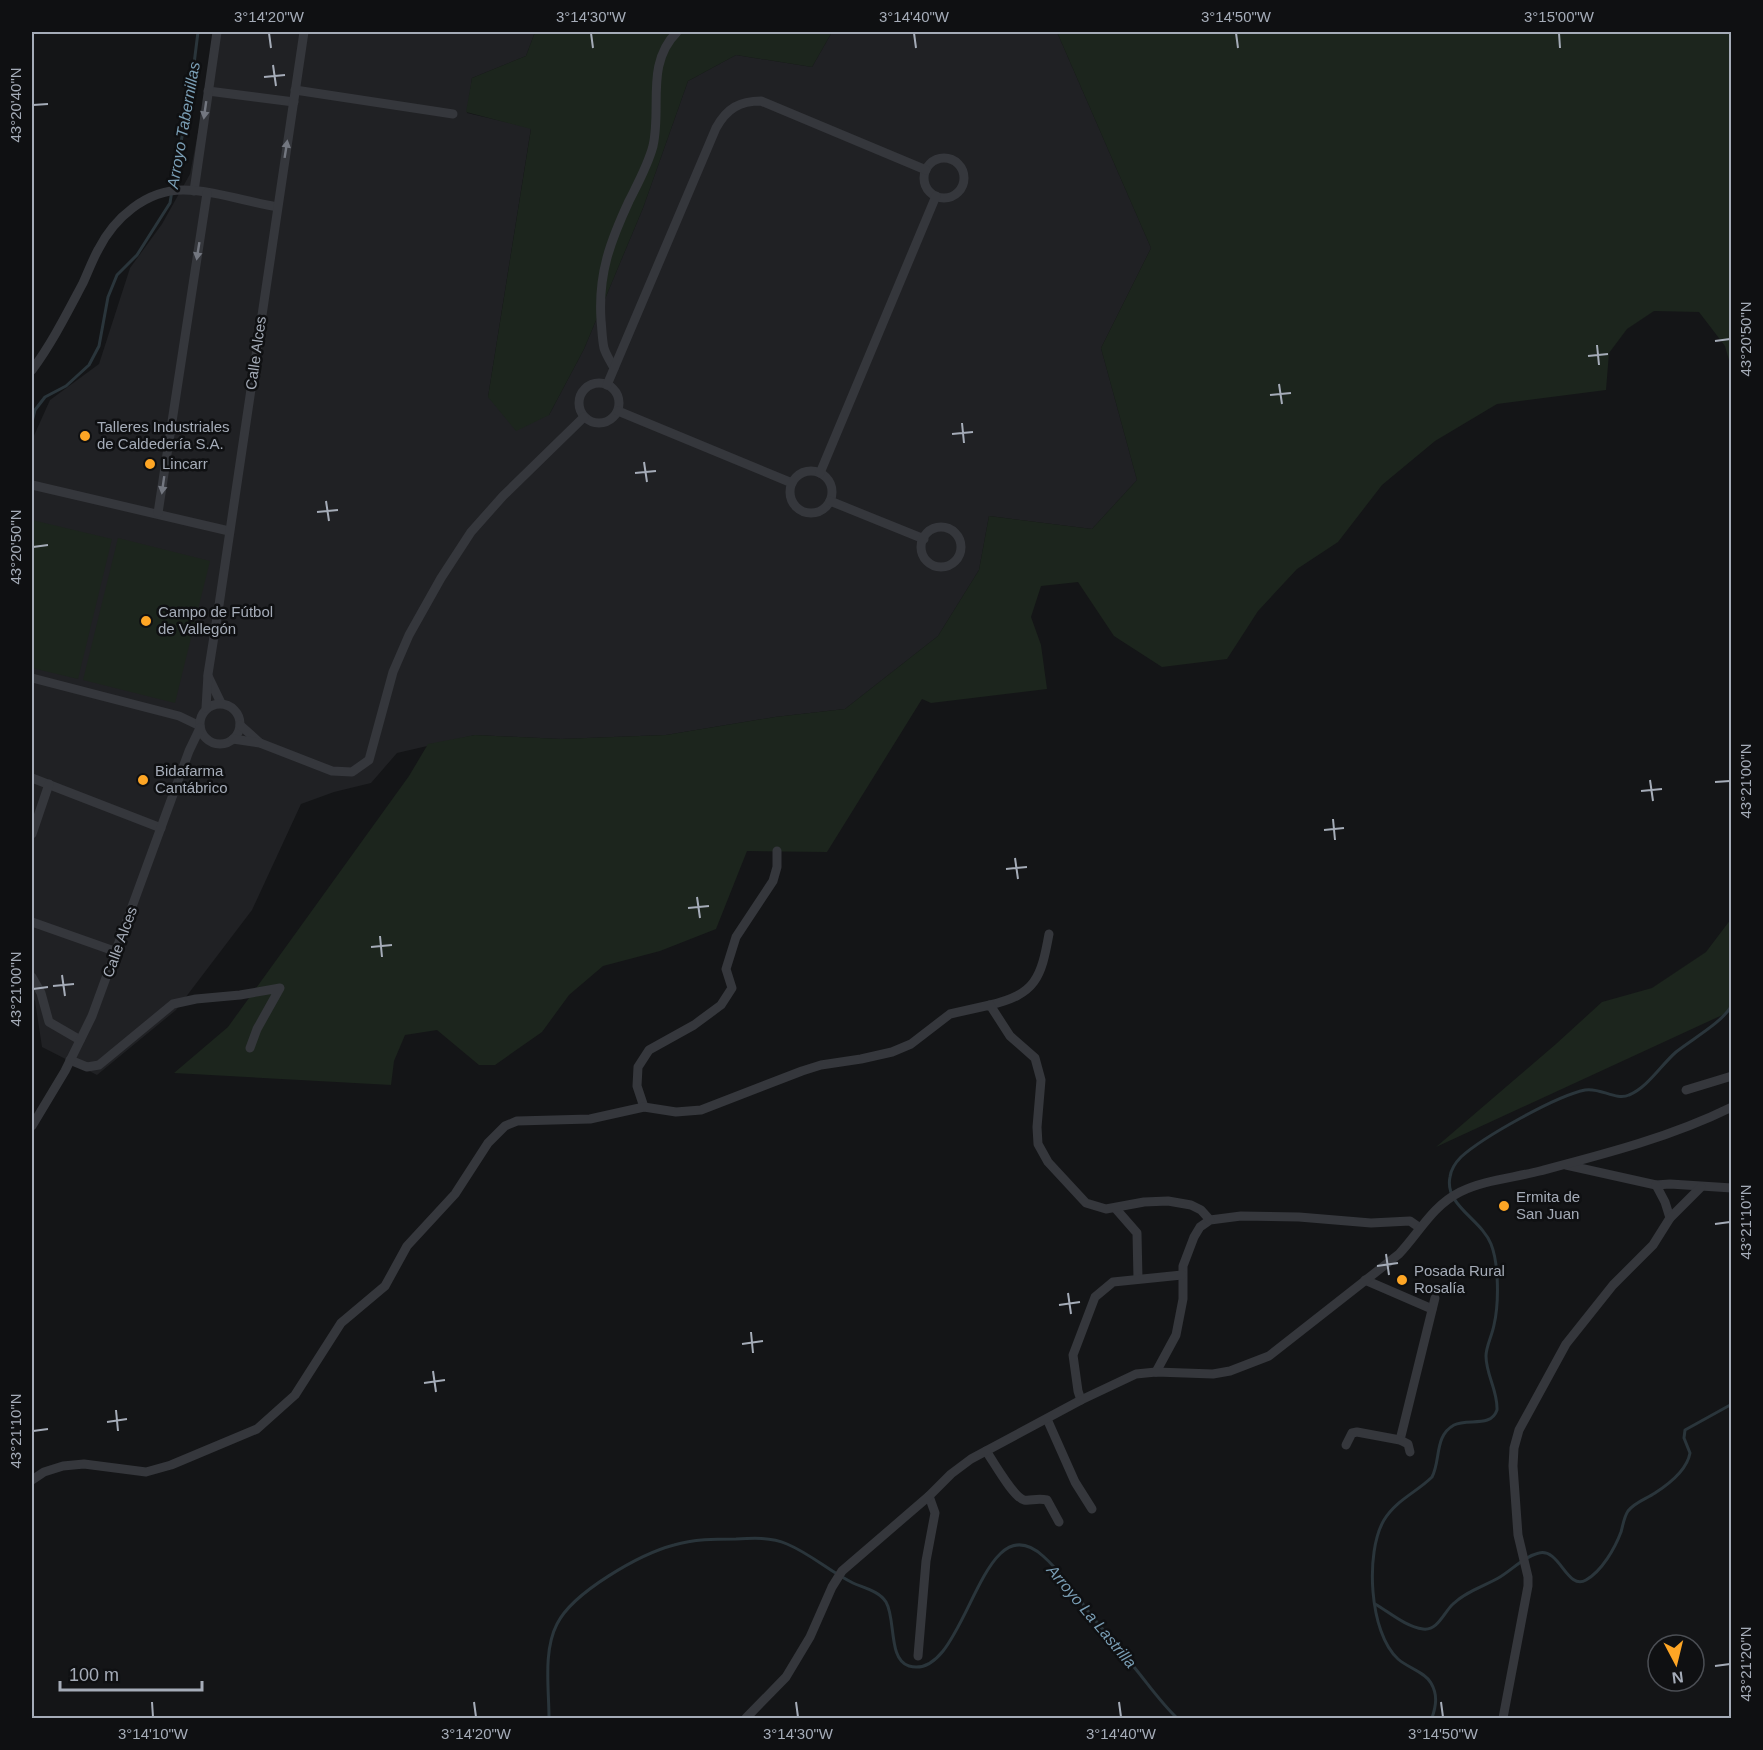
<svg xmlns="http://www.w3.org/2000/svg" width="1763" height="1750" font-family="Arial,sans-serif">
<style>
.built{fill:#202124}
.green{fill:#1c251d}
.lines{fill:none;stroke-linecap:round;stroke-linejoin:round}
.stream{stroke:#2a353b;stroke-width:3}
.minor{stroke:#35373c;stroke-width:9}
.oneway{fill:#737780}
.ticks{fill:none;stroke:#a5acb8;stroke-width:2}
.poi-dot{fill:#fea625;stroke:#0f1012;stroke-width:2}
.labels{text-anchor:middle;stroke-width:5;stroke-linejoin:round;paint-order:stroke}
.street-label{font-size:15px;fill:#a5acb8;stroke:#0f1012}
.poi-label{font-size:15px;fill:#a5acb8;stroke:#0f1012;text-anchor:start}
.water-label{font-size:16px;font-style:italic;fill:#7a9eb5;stroke:#0f1012}
.neatline{fill:none;stroke:#a5acb8;stroke-width:2}
.ticks-label{font-size:15px;text-anchor:middle;fill:#a5acb8}
</style>
<rect width="100%" height="100%" fill="#141517"/>
<path class="built" d="M 214,32 L 535,32 L 526,56 L 472,78 L 467,113 L 531,128 L 488,397 L 549,415 L 584,349 L 643,208 L 688,81 L 736,55 L 812,67 L 832,32 L 1057,32 L 1151,248 L 1101,348 L 1137,480 L 1092,529 L 989,516 L 979,570 L 938,636 L 845,709 L 775,717 L 666,735 L 561,739 L 475,735 L 397,753 L 371,783 L 334,792 L 301,804 L 252,910 L 176,1010 L 97,1075 L 42,1047 L 35,1001 L 32,997 L 32,440 L 50,400 L 99,364 L 130,268 L 162,224 L 190,174 L 207,86 Z"/>
<g class="green">
<path d="M 535,32 L 832,32 L 812,67 L 736,55 L 688,81 L 643,208 L 584,349 L 549,415 L 516,431 L 488,397 L 531,129 L 466,112 L 472,78 L 526,56 Z"/>
<path d="M 1057,32 L 1731,32 L 1731,367 L 1725,346 L 1699,312 L 1654,311 L 1627,329 L 1609,353 L 1606,390 L 1497,404 L 1435,441 L 1382,485 L 1338,542 L 1297,569 L 1258,611 L 1227,659 L 1162,667 L 1114,636 L 1078,582 L 1041,586 L 1031,617 L 1041,645 L 1047,689 L 931,703 L 922,699 L 827,852 L 747,851 L 716,929 L 660,951 L 603,966 L 569,995 L 542,1032 L 495,1065 L 479,1065 L 437,1030 L 405,1035 L 394,1061 L 391,1085 L 174,1073 L 228,1027 L 409,776 L 428,744 L 475,735 L 561,739 L 666,735 L 775,717 L 845,709 L 938,636 L 979,570 L 989,516 L 1092,529 L 1137,480 L 1101,348 L 1151,248 Z"/>
<path d="M 32,520 L 112,539 L 78,679 L 32,668 Z"/>
<path d="M 118,538 L 210,561 L 175,703 L 83,680 Z"/>
<path d="M 1731,919 L 1731,1011 L 1436,1147 L 1556,1044 L 1602,1002 L 1652,988 L 1706,952 Z"/>
</g>
<g class="lines">
<g class="stream">
<path d="M 32,422 L 35,410 L 45,397 L 66,386 L 89,365 L 99,346 L 108,297 L 117,275 L 137,255 L 170,203 L 176,165 L 189,104 L 198,32"/>
<path d="M 1375,1604 C 1389,1612 1406,1627 1423,1629 C 1438,1631 1444,1612 1453,1604 C 1466,1591 1485,1586 1500,1577 C 1513,1569 1525,1556 1539,1553 C 1560,1548 1567,1591 1586,1580 C 1602,1571 1615,1548 1621,1532 C 1623,1525 1624,1517 1628,1511 C 1635,1502 1646,1499 1655,1493 C 1669,1484 1687,1470 1690,1453 L 1684,1438 L 1685,1430 L 1732,1404"/>
<path d="M 549,1718 C 549,1689 543,1651 557,1624 C 573,1592 640,1554 674,1545 C 694,1539 715,1539 736,1539 C 753,1538 771,1537 787,1544 C 811,1554 830,1572 853,1583 C 864,1588 879,1591 886,1602 C 896,1619 888,1660 909,1666 C 967,1683 979,1498 1043,1556 C 1062,1573 1076,1595 1091,1615 C 1105,1633 1120,1649 1134,1667 C 1148,1684 1161,1703 1177,1718"/>
<path d="M 1432,1718 C 1436,1706 1438,1695 1431,1683 C 1425,1672 1408,1668 1398,1659 C 1369,1633 1365,1552 1384,1520 C 1396,1500 1417,1492 1432,1477 C 1441,1460 1434,1436 1454,1425 C 1468,1418 1491,1428 1497,1410 C 1498,1391 1486,1375 1486,1356 C 1486,1346 1492,1336 1494,1325 C 1499,1304 1499,1264 1491,1244 C 1481,1219 1444,1205 1450,1177 C 1451,1169 1455,1163 1461,1157 C 1483,1137 1556,1096 1585,1090 C 1600,1087 1616,1101 1629,1095 C 1648,1087 1661,1065 1676,1052 C 1692,1039 1722,1023 1732,1005"/>
</g>
<g class="minor">
<path d="M 295,90 L 453,114"/>
<path d="M 208,91 L 294,102"/>
<circle cx="944" cy="178" r="20"/>
<path d="M 194,191 L 217,32"/>
<path d="M 614,368 C 611,362 606,355 604,348 C 602,339 602,329 601,320 C 598,274 610,242 629,201 C 638,183 648,165 653,146 C 662,107 645,64 677,32"/>
<path d="M 32,370 C 52,343 67,313 83,283 C 88,272 92,261 98,250 C 114,218 146,190 183,190 C 213,190 247,202 277,207"/>
<circle cx="599" cy="403" r="20"/>
<path d="M 607,385 L 716,128 C 727,108 740,101 761,101 L 926,170"/>
<path d="M 618,411 L 792,483"/>
<circle cx="811" cy="492" r="21"/>
<path d="M 820,473 L 936,196"/>
<path d="M 32,485 L 229,531"/>
<path d="M 830,501 L 924,539"/>
<path d="M 158,513 L 207,193"/>
<circle cx="941" cy="547" r="20"/>
<path d="M 208,676 L 221,703"/>
<path d="M 32,678 L 179,716 L 200,726"/>
<circle cx="220" cy="724" r="20"/>
<path d="M 206,708 L 208,674 L 219,605 L 304,32"/>
<path d="M 240,725 L 260,743"/>
<path d="M 233,739 L 260,743 L 332,771 L 352,772 L 369,760 L 393,672 L 409,635 L 441,578 L 471,532 L 503,496 L 584,417"/>
<path d="M 32,778 L 161,828"/>
<path d="M 32,834 L 49,784"/>
<path d="M 32,922 L 117,952"/>
<path d="M 32,977 L 41,993 L 49,1022 L 80,1040"/>
<path d="M 990,1005 C 1036,994 1041,978 1049,934"/>
<path d="M 70,1060 L 87,1067 L 99,1065 L 173,1004 L 196,999 L 240,995 L 280,988 L 257,1029 L 250,1048"/>
<path d="M 1686,1090 L 1732,1076"/>
<path d="M 644,1107 L 637,1086 L 638,1067 L 649,1050 L 694,1025 L 721,1005 L 732,988 L 726,969 L 736,937 L 773,881 L 777,867 L 777,851"/>
<path d="M 32,1126 L 65,1071 L 92,1016 L 189,751 L 200,728"/>
<path d="M 1566,1165 L 1656,1185 L 1670,1184 L 1732,1188"/>
<path d="M 1656,1185 L 1665,1202 L 1670,1218"/>
<path d="M 1116,1209 L 1137,1233 L 1138,1279"/>
<path d="M 1365,1280 L 1432,1309"/>
<path d="M 1156,1372 L 1176,1335 L 1183,1299 L 1183,1266 L 1194,1237 L 1200,1227 L 1210,1220 L 1241,1216 L 1299,1217 L 1371,1223 L 1410,1221 L 1420,1228"/>
<path d="M 1081,1400 L 1078,1391 L 1073,1355 L 1095,1297 L 1113,1282 L 1182,1275"/>
<path d="M 1047,1419 L 1075,1482 L 1092,1509"/>
<path d="M 1400,1440 L 1435,1298"/>
<path d="M 1346,1445 L 1352,1433 L 1357,1432 L 1400,1440 L 1408,1444 L 1410,1452"/>
<path d="M 986,1451 C 994,1462 1013,1497 1024,1500 C 1031,1501 1037,1498 1047,1500 L 1059,1522"/>
<path d="M 32,1480 L 44,1472 L 63,1466 L 84,1464 L 146,1472 L 171,1465 L 257,1429 L 295,1395 L 341,1323 L 385,1286 L 407,1246 L 455,1194 L 488,1143 L 505,1126 L 517,1121 L 590,1119 L 644,1107 L 676,1112 L 701,1110 L 802,1071 L 821,1065 L 861,1059 L 892,1052 L 911,1044 L 950,1014 L 990,1005 L 1010,1036 L 1035,1058 L 1041,1080 L 1037,1127 L 1038,1144 L 1048,1162 L 1086,1203 L 1106,1209 L 1144,1202 L 1168,1201 L 1191,1205 L 1201,1210 L 1210,1220"/>
<path d="M 918,1656 L 926,1561 L 935,1513 L 929,1496"/>
<path d="M 746,1718 L 786,1677 L 810,1637 L 832,1587 L 842,1571 L 929,1496 L 951,1474 L 971,1459 L 1081,1400 L 1136,1374 L 1156,1372 L 1213,1374 L 1230,1371 L 1269,1356 L 1399,1254 C 1419,1233 1432,1206 1460,1192 C 1484,1180 1513,1178 1540,1171 C 1605,1154 1671,1137 1732,1107"/>
<path d="M 1503,1718 L 1528,1586 L 1528,1577 L 1518,1535 L 1513,1466 L 1514,1448 L 1519,1430 L 1566,1344 L 1613,1285 L 1653,1245 L 1670,1218 L 1701,1187"/>
</g>
</g>
<defs><path id="oneway-solid" d="M-6-.8H1V-3.2L6.5 0L1 3.2V.8H-6Z" transform="scale(1.5)"/></defs>
<g class="oneway">
<use href="#oneway-solid" transform="translate(205 110) rotate(98)"/>
<use href="#oneway-solid" transform="translate(286 149) rotate(-81)"/>
<use href="#oneway-solid" transform="translate(198 251) rotate(99)"/>
<use href="#oneway-solid" transform="translate(163 485) rotate(98)"/>
</g>
<path class="ticks" d="M 269,33 L 271,48M 591,33 L 593,48M 914,33 L 916,48M 1236,33 L 1238,48M 1559,33 L 1560,48M 273,65 L 276,86M 264,77 L 285,75M 33,105 L 48,104M 1715,341 L 1730,339M 1597,345 L 1599,365M 1588,356 L 1608,354M 1279,384 L 1282,404M 1270,395 L 1291,393M 962,423 L 964,443M 952,434 L 973,432M 644,462 L 647,482M 635,473 L 656,471M 326,501 L 329,521M 317,512 L 338,510M 33,547 L 48,545M 1650,780 L 1653,801M 1715,782 L 1730,781M 1641,791 L 1662,789M 1333,819 L 1335,840M 1324,830 L 1344,828M 1015,858 L 1018,879M 1006,869 L 1027,867M 697,897 L 700,918M 688,908 L 709,906M 380,936 L 382,957M 371,947 L 392,945M 62,975 L 65,996M 53,986 L 74,984M 33,989 L 48,987M 1715,1224 L 1730,1222M 1386,1254 L 1389,1275M 1377,1266 L 1398,1263M 1068,1293 L 1071,1314M 1059,1305 L 1080,1302M 751,1332 L 753,1353M 742,1344 L 763,1341M 433,1371 L 436,1392M 424,1383 L 445,1380M 116,1410 L 118,1431M 107,1422 L 127,1419M 33,1431 L 48,1429M 1715,1666 L 1730,1664M 152,1702 L 153,1717M 474,1702 L 476,1717M 796,1702 L 798,1717M 1119,1702 L 1121,1717M 1441,1702 L 1443,1717"/>
<g class="poi-dot">
<circle cx="85" cy="436" r="6"/>
<circle cx="150" cy="464" r="6"/>
<circle cx="146" cy="621" r="6"/>
<circle cx="143" cy="780" r="6"/>
<circle cx="1504" cy="1206" r="6"/>
<circle cx="1402" cy="1280" r="6"/>
</g>
<g class="labels">
<g class="street-label">
<text transform="translate(256 353) rotate(-82)" y="5">Calle Alces</text>
<text transform="translate(120 942) rotate(-70)" y="5">Calle Alces</text>
</g>
<g class="poi-label">
<text x="97" y="432">Talleres Industriales<tspan x="97" dy="17">de Caldedería S.A.</tspan></text>
<text x="162" y="469">Lincarr</text>
<text x="158" y="617">Campo de Fútbol<tspan x="158" dy="17">de Vallegón</tspan></text>
<text x="155" y="776">Bidafarma<tspan x="155" dy="17">Cantábrico</tspan></text>
<text x="1516" y="1202">Ermita de<tspan x="1516" dy="17">San Juan</tspan></text>
<text x="1414" y="1276">Posada Rural<tspan x="1414" dy="17">Rosalía</tspan></text>
</g>
<g class="water-label">
<text transform="translate(183 125) rotate(-80)" y="6">Arroyo Tabernillas</text>
<text transform="translate(1092 1616) rotate(50)" y="6">Arroyo La Lastrilla</text>
</g>
</g>
<rect width="1763" height="1750" fill="none" stroke="#0f1012" stroke-width="66"/>
<g transform="translate(1676 1663) rotate(173)"><circle r="28" fill="#0f1012" stroke="#4b4e54" stroke-width="1.5"/>
<path d="M0-4.5L10 22L0 15L-10 22Z" fill="#fea625"/>
<text y="-9" font-size="16" font-weight="bold" text-anchor="middle" fill="#a5acb8">N</text>
</g>
<path d="M60 1681v9h142v-9" fill="none" stroke="#a5acb8" stroke-width="3"/>
<text x="69" y="1681" font-size="18" fill="#a5acb8" stroke="#0f1012" stroke-width="4.5" paint-order="stroke">100 m</text>
<rect x="33" y="33" width="1697" height="1684" class="neatline"/>
<g class="ticks-label">
<text x="269" y="22">3°14'20"W</text>
<text x="591" y="22">3°14'30"W</text>
<text x="914" y="22">3°14'40"W</text>
<text x="1236" y="22">3°14'50"W</text>
<text x="1559" y="22">3°15'00"W</text>
<text transform="translate(16 105) rotate(-90)" y="5">43°20'40"N</text>
<text transform="translate(1746 339) rotate(-90)" y="5">43°20'50"N</text>
<text transform="translate(16 547) rotate(-90)" y="5">43°20'50"N</text>
<text transform="translate(1746 781) rotate(-90)" y="5">43°21'00"N</text>
<text transform="translate(16 989) rotate(-90)" y="5">43°21'00"N</text>
<text transform="translate(1746 1222) rotate(-90)" y="5">43°21'10"N</text>
<text transform="translate(16 1431) rotate(-90)" y="5">43°21'10"N</text>
<text transform="translate(1746 1664) rotate(-90)" y="5">43°21'20"N</text>
<text x="153" y="1739">3°14'10"W</text>
<text x="476" y="1739">3°14'20"W</text>
<text x="798" y="1739">3°14'30"W</text>
<text x="1121" y="1739">3°14'40"W</text>
<text x="1443" y="1739">3°14'50"W</text>
</g>
</svg>
